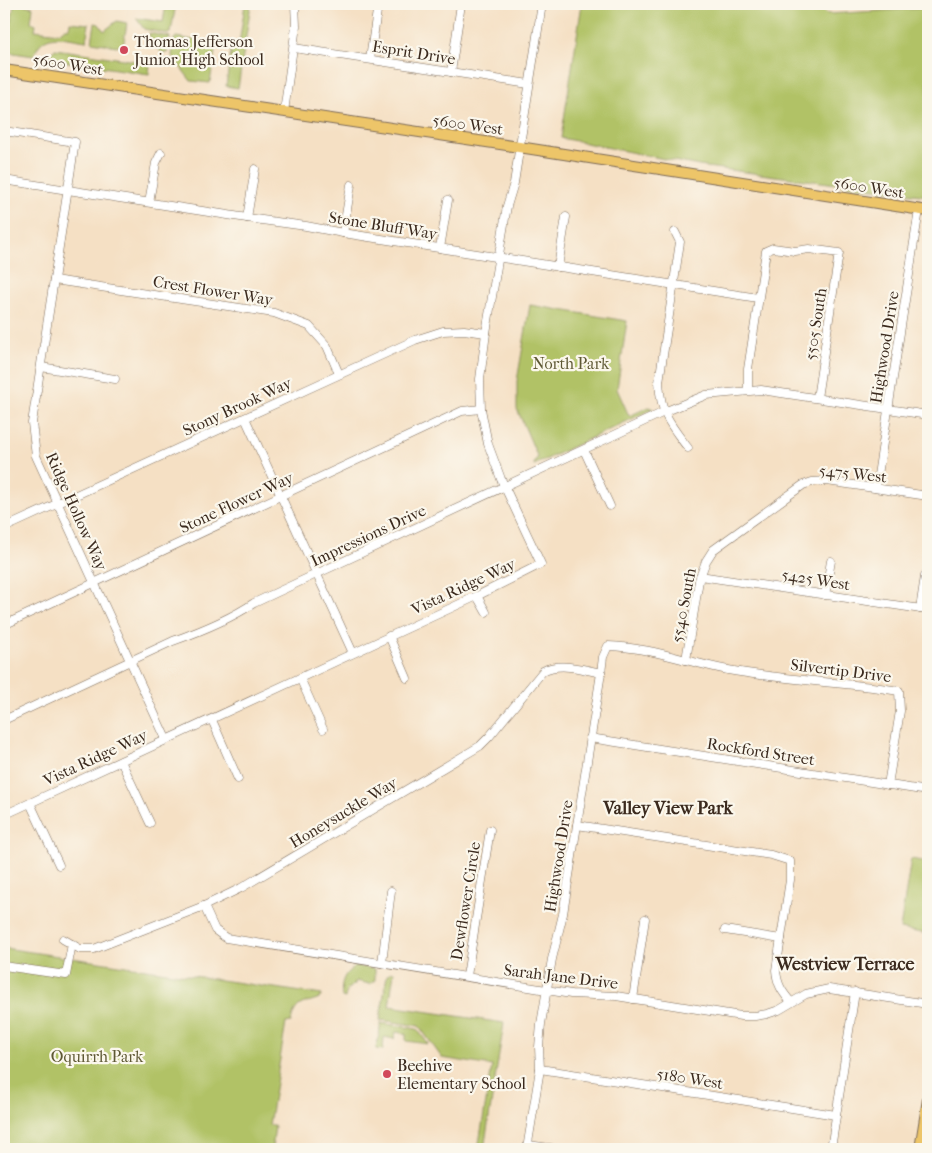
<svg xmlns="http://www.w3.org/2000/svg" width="932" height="1153" font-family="'IM FELL French Canon',serif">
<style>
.green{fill:#b1c266;stroke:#767642}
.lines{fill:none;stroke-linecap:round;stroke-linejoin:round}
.minor-casing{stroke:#7c6a58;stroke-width:9}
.major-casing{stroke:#7c6a58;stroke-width:12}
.minor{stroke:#fff;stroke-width:8}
.major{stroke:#edc569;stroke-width:10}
.poi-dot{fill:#d1495b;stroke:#fbf7ec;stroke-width:2}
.labels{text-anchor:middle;stroke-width:4.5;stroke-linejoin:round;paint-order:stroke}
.poi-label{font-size:16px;fill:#3b2a1e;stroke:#fbf7ec;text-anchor:start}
.street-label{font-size:16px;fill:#3b2a1e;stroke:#fbf7ec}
.park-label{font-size:16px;fill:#5e5834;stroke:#fbf7ec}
.neighbourhood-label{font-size:18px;font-weight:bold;fill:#3b2a1e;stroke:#fbf7ec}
</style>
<rect width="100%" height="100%" fill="#fbf7ec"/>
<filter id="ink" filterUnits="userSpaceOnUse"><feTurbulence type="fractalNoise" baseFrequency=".02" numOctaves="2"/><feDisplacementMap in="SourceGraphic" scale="10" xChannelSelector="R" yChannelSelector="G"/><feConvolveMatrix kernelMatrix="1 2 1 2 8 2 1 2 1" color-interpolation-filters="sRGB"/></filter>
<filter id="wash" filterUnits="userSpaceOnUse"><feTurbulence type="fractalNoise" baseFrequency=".0096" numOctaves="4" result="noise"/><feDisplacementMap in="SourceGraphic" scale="20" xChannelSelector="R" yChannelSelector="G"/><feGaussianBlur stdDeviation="1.12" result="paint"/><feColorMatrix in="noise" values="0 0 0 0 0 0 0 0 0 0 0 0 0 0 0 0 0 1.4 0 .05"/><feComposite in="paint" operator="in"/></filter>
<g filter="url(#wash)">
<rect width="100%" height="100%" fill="#f5e0c4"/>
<g class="green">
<path d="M 14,4 L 25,4 L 25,5 L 33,7 L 31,22 L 36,24 L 35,30 L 59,33 L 65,28 L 69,28 L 70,22 L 89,24 L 86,41 C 65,38 42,29 34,56 L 7,52 Z"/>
<path d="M 166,4 L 176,4 L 171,32 L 168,34 L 144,29 L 136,18 L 163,22 Z"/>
<path d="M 245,4 L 251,4 L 238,88 L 226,86 L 232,43 L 239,44 Z"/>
<path d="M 582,4 L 813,4 L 828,14 L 928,8 L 928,196 L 699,166 L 561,138 Z"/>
<path d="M 117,21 L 127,23 L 123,47 L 92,42 L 95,23 L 99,24 L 104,31 Z"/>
<path d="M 149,33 L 170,37 L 167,53 L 161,52 L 149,36 Z"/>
<path d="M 176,37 L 216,44 L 210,83 L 191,81 L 172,56 L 174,39 Z"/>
<path d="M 55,49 L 150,63 L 149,74 L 48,59 L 49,55 Z"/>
<path d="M 530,305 L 627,321 L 617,389 L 629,416 L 649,407 L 653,409 L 534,465 L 535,460 L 538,458 L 517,409 L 517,381 Z"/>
<path d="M 911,859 L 928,862 L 928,934 L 900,929 Z"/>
<path d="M 4,948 L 322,995 L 320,998 C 302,1005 296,1001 291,1022 L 286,1023 L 269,1125 L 275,1126 L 272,1149 L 4,1149 Z"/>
<path d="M 356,966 L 375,969 L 375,981 L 370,984 L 356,981 L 355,984 L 347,989 L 345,998 L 342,997 C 340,984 343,973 356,966 Z"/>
<path d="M 391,972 L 394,972 L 389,1006 L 504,1023 L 484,1149 L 478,1149 L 492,1066 L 442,1058 L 419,1026 L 380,1020 L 387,975 Z"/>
<path d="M 381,1023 L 417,1029 L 428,1044 L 406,1041 L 406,1034 L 396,1032 L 394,1039 L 384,1037 L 383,1050 L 376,1049 Z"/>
</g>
</g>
<g filter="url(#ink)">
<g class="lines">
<defs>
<g id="minor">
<path d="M 294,48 L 529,84"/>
<path d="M 370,59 L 378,4"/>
<path d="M 451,72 L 461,4"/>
<path d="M 284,112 L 296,26 L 295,4"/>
<path d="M 4,131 L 75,142 L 32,423 L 36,456 L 166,739"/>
<path d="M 4,180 L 247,218 L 306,226 L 343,233 L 758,298"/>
<path d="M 149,202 L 156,163 L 161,153"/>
<path d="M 247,218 L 255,169"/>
<path d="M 675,232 L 680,242 L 659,382 C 661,415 669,423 688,448"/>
<path d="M 343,233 L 351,185"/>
<path d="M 440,248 L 448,200"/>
<path d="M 558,267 L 566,217"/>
<path d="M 54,280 L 274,313 L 309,326 L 327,346 L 339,374"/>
<path d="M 41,367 L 115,379"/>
<path d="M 748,390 L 748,369 L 766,251 L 773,248 L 795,251 L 809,249 L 839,253 L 817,398"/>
<path d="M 245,418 L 353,653"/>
<path d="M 584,450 L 610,506"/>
<path d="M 876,488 L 919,210"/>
<path d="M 4,528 L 415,340 L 443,331 L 464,330 L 486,333"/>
<path d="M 700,576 L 928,610"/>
<path d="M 825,595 L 831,561"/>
<path d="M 477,596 L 486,612"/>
<path d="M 920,609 L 925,576"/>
<path d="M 4,625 L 462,411 L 481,409"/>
<path d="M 389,636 L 407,678"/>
<path d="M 686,660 L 699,580 L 706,561 L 713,550 L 803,485 L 812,482 L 827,481 L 928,496"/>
<path d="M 300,678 L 323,729"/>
<path d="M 4,720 L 173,641 C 201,631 229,620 254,603 L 664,412 L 706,395 L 761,390 L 928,415"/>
<path d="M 212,720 L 238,779"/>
<path d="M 590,738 L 928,791"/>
<path d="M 121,761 L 150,823"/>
<path d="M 30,803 L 59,865"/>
<path d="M 4,815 L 477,596 L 541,564 L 501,479 L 488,444 L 481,409 L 480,379 L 486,333 L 507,206 L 514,183 L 542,4"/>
<path d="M 577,825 L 771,855 L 790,861 L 790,880 L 776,970 C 777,984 782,992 791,1002"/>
<path d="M 204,906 L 215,930 L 226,938 L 571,994 L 616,996 L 741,1016 L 755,1016 L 767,1014 L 779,1010 L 806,994 L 829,989 L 928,1004"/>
<path d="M 725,930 L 781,939"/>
<path d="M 63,939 L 80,949 L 94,949 L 204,906 L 241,888 L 480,746 L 489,737 L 543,671 C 559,662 584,669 601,673"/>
<path d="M 382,963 L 391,891"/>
<path d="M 4,966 L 66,975 L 72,944"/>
<path d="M 467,976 L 490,830"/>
<path d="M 633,999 L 645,919"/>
<path d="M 540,1069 L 836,1115"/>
<path d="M 528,1145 L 557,1149"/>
<path d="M 527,1149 L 540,1069 L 539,1047 L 541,1024 L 552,959 L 563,914 L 601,673 L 603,657 L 608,646 C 649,647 687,662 728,670 C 778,679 830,682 880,688 L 899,691 L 900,711 L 888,785"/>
<path d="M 831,1149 L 855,992"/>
</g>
<g id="major">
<path d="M 4,70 L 519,147 L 928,211"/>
<path d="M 920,1149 L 928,1099"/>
</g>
</defs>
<use href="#minor" class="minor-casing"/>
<use href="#major" class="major-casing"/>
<use href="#minor" class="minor"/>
<use href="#major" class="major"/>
</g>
</g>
<g class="poi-dot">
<circle cx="124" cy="50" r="5"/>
<circle cx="387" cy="1074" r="5"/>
</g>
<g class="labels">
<g class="poi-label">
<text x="134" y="47">Thomas Jefferson<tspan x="134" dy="18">Junior High School</tspan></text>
<text x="397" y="1071">Beehive<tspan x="397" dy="18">Elementary School</tspan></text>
</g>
<g class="street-label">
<text transform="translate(414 52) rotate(9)" y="6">Esprit Drive</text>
<text transform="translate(68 64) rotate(9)" y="6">5600 West</text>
<text transform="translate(468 124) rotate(8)" y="6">5600 West</text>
<text transform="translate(869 187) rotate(9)" y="6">5600 West</text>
<text transform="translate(383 225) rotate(9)" y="6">Stone Bluff Way</text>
<text transform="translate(213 290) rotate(9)" y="6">Crest Flower Way</text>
<text transform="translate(815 324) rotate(-81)" y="6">5505 South</text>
<text transform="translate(884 347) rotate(-81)" y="6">Highwood Drive</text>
<text transform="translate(237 406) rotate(-25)" y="6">Stony Brook Way</text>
<text transform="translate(853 473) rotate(6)" y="6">5475 West</text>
<text transform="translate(236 502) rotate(-25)" y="6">Stone Flower Way</text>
<text transform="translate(77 511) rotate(66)" y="6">Ridge Hollow Way</text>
<text transform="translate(368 535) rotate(-25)" y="6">Impressions Drive</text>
<text transform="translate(816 579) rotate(9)" y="6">5425 West</text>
<text transform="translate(463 586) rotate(-25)" y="6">Vista Ridge Way</text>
<text transform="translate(683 605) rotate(-79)" y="6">5540 South</text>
<text transform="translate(841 670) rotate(7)" y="6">Silvertip Drive</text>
<text transform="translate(761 751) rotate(9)" y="6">Rockford Street</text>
<text transform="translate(95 757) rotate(-25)" y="6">Vista Ridge Way</text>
<text transform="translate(343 812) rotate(-31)" y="6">Honeysuckle Way</text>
<text transform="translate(558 856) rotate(-81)" y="6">Highwood Drive</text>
<text transform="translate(465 901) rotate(-81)" y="6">Dewflower Circle</text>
<text transform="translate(561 976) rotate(7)" y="6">Sarah Jane Drive</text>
<text transform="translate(690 1078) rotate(9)" y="6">5180 West</text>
</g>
<g class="park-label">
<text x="571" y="369">North Park</text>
<text x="97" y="1062">Oquirrh Park</text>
</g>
<g class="neighbourhood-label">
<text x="668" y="814">Valley View Park</text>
<text x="845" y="970">Westview Terrace</text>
</g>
</g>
<rect width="932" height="1153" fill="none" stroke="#fbf7ec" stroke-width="20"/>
</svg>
